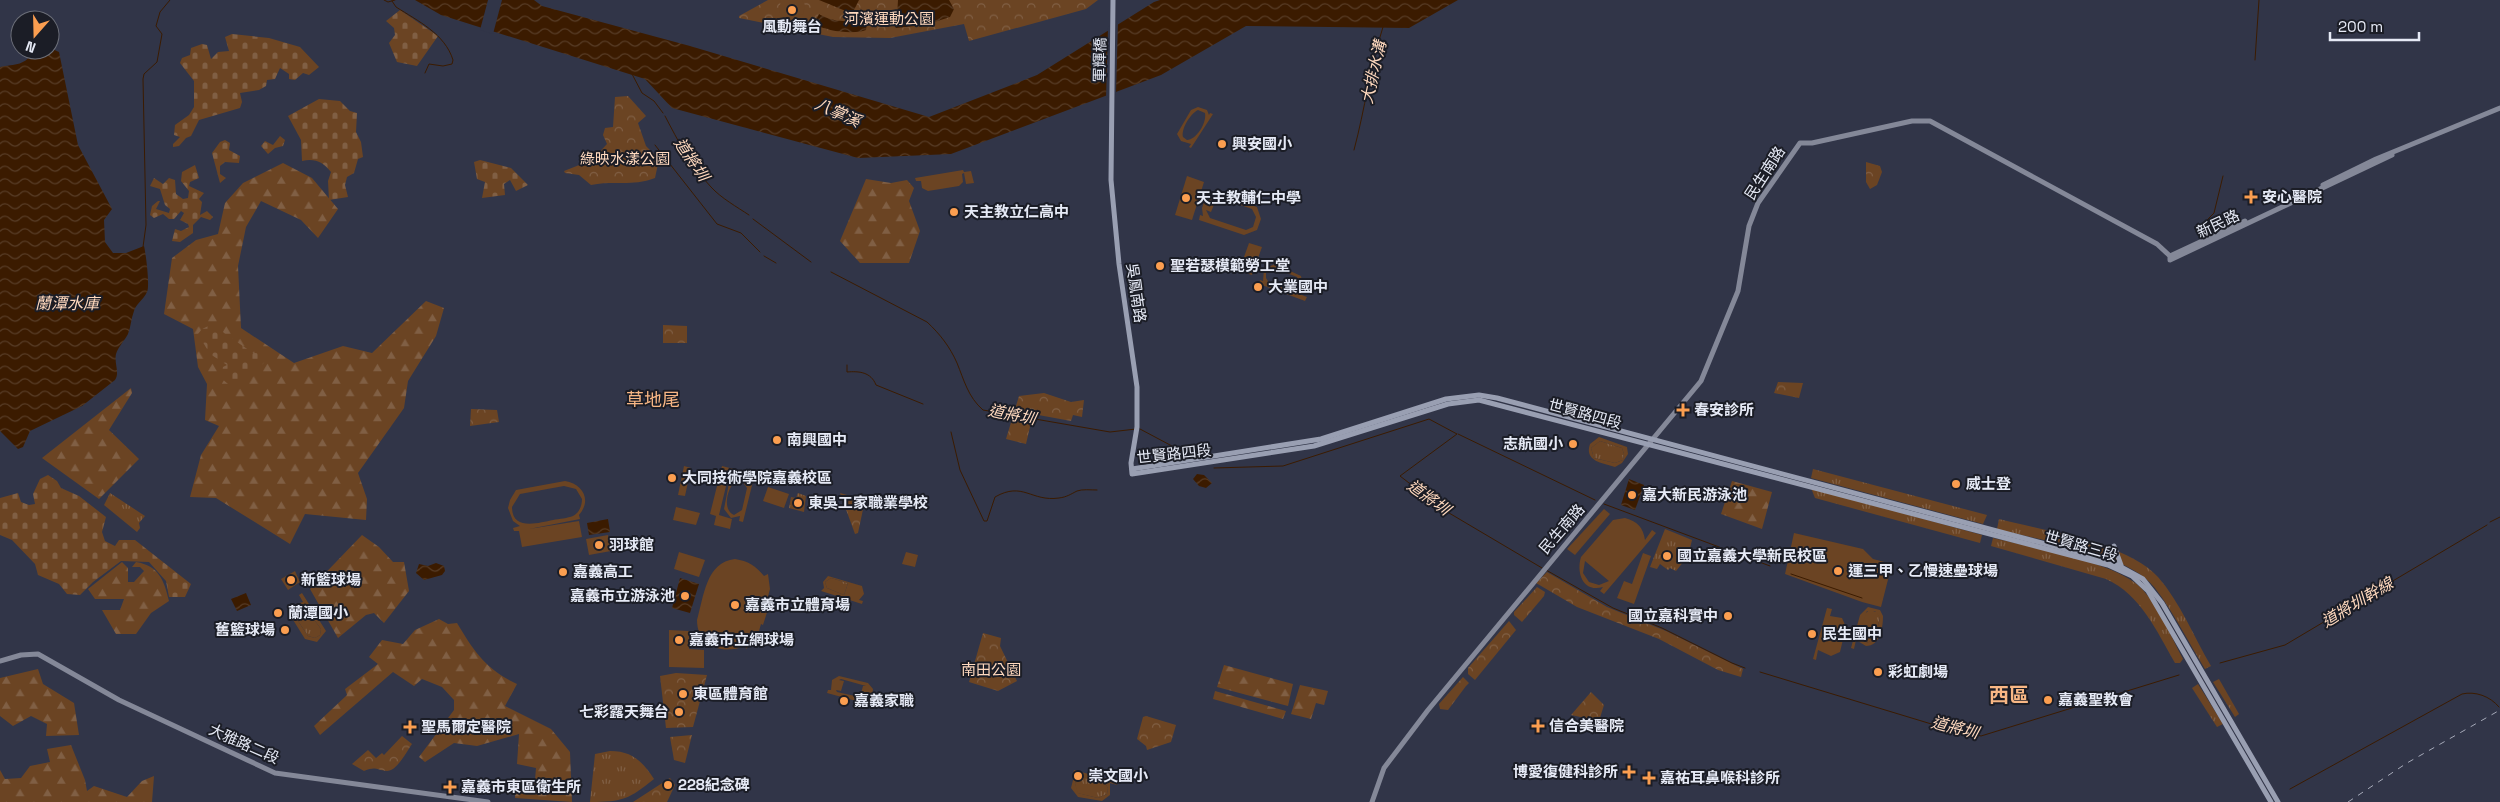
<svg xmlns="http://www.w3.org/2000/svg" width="2500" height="802" font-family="'Space Grotesk','Noto Sans TC',sans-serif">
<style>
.grass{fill:url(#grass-tufts)}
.forest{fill:url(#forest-firs)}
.cemetery{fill:url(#cemetery-stones)}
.park{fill:url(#park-crowns)}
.pitch{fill:#6b4423;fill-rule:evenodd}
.water{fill:url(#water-waves)}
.pier{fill:#313548}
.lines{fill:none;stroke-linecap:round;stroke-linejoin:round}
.stream{stroke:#3b1b00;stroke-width:1}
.secondary{stroke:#848898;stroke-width:5}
.primary{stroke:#999fb2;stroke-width:5}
.rail{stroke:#a5a9b8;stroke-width:1;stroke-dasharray:6 6;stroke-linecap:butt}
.poi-dot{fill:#fb9e50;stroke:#1b1d26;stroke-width:2}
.labels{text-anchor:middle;stroke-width:4;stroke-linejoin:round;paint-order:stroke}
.park-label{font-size:15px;fill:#ffd9be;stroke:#1b1d26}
.poi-label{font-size:15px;font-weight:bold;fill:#e6eaf6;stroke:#1b1d26;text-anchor:start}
.street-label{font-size:15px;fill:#e6eaf6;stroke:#1b1d26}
.water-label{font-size:16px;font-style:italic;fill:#ffd9be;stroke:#1b1d26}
.quarter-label{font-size:18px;fill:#f8b785;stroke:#1b1d26}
.district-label{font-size:20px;font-weight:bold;fill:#f8b785;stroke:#1b1d26}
</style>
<defs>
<pattern id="grass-tufts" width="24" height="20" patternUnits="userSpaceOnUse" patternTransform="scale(1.25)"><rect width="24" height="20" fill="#6b4423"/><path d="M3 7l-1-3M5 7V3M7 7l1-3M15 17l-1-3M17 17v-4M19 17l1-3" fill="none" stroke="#805f44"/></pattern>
<pattern id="forest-firs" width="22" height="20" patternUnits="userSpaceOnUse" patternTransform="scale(1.25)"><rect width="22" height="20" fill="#6b4423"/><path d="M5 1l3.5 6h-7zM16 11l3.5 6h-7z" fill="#805f44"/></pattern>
<pattern id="cemetery-stones" width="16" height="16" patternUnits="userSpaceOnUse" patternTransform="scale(1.25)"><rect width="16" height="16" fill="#6b4423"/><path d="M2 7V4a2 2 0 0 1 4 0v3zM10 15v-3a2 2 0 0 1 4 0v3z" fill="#805f44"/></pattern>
<pattern id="park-crowns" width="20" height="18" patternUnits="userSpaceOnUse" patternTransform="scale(1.25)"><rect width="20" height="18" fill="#6b4423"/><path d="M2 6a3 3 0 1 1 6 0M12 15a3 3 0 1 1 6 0" fill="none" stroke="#805f44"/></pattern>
<pattern id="water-waves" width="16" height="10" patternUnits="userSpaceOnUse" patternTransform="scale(1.25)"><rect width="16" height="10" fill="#3b1b00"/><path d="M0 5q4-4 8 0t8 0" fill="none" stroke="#573c26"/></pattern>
</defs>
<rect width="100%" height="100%" fill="#313548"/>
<g class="grass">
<path d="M 1600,441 L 1622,448 L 1624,454 L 1623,460 L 1615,463 L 1594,458 L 1591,448 Z"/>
<path d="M 1813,469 L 1987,515 L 1983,524 L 1811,478 Z"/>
<path d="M 1811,488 L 1982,535 L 1980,543 L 1815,498 Z"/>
<path d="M 110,493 L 145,516 L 139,523 L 140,528 L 137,532 L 104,505 Z"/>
<path d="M 798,493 L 806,496 L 804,512 L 789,508 L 791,497 L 796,498 Z"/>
<path d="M 1999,519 C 2045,531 2126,542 2158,577 C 2180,602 2194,637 2211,666 L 2205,669 C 2189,643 2174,613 2155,588 C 2127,552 2041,541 1997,529 Z"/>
<path d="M 1665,529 L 1692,540 L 1688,556 L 1676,571 L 1670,568 L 1668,570 L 1660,564 L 1657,569 L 1650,567 Z"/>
<path d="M 1993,538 C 2030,547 2120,563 2143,590 C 2160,609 2171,637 2183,659 L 2180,663 L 2175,663 C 2156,630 2141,595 2106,579 L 1991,546 Z"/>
<path d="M 831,578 L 848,583 L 844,595 L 827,588 L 825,582 Z"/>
<path d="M 304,606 L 321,629 L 320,635 L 315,638 L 308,636 L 294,615 L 295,608 Z"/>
<path d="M 1869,610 L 1877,612 L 1880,618 C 1877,628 1877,642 1865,643 L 1858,636 L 1864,615 Z"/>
<path d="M 2219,679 L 2239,714 L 2235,717 L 2213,682 Z"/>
<path d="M 2198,684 L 2223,724 L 2217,727 L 2192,688 Z"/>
<path d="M 610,751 C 632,751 642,761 654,779 C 629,799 623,802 590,802 L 595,754 Z"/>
<path d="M 1084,777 L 1104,782 L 1108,788 L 1107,794 L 1098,798 L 1077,793 L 1075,783 Z"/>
</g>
<g class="forest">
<path d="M 283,163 L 312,178 L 338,209 L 318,238 L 301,220 L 261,201 L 246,227 L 238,266 L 241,328 L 294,363 L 343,346 L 372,353 L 426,301 L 444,308 L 436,336 L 408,381 L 404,408 L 358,473 L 367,499 L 366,520 L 305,514 L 290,544 L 216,498 L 190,497 L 201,455 L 219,426 L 205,420 L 207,384 L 198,367 L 193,329 L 164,314 L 172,258 L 196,240 L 218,234 L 225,203 L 243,183 Z"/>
<path d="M 866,179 L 891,183 L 907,180 L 914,188 L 909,201 L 920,231 L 909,263 L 860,263 L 840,241 Z"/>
<path d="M 131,388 L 132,393 L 109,430 L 139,459 L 99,499 L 42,458 Z"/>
<path d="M 1732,481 L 1772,492 L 1762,529 L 1721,514 Z"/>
<path d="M 362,535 L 379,547 L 393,562 L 404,562 L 409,591 L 384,623 L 374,613 L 366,615 L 338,638 L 310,589 Z"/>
<path d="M 122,562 L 128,568 L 128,582 L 134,582 L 144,571 L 140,567 L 132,567 L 136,562 C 159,566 164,580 169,601 L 151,613 L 136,634 L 116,634 L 102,610 L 120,610 L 124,599 L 95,599 L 88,589 Z"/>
<path d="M 439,619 L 448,624 L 457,623 C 474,651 485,669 517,684 L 505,706 L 551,729 L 570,752 L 572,802 L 515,798 L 516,779 L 535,780 L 536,768 L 517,764 L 519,734 L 477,746 L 454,743 L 425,762 L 419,757 L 454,710 L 454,700 L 442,687 L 422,679 L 414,686 L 393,672 L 320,735 L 314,726 L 347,695 L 345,689 L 378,664 L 369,657 L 382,640 L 403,644 L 415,630 Z"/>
<path d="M 1224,665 L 1293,684 L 1288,706 L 1217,687 Z"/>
<path d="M 38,669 L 43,684 L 74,703 L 79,735 L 46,736 L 47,724 L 31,716 L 13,726 L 0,716 L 0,678 Z"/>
<path d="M 1300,685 L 1328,691 L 1324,705 L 1316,703 L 1311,719 L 1291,714 Z"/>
<path d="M 1215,691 L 1286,711 L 1283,719 L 1213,699 Z"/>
<path d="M 71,745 L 85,780 L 87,791 L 94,786 L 127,797 L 142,781 L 154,776 L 152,802 L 0,802 L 0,770 L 5,779 L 21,778 L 30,766 L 50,762 L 47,749 Z"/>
</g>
<g class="cemetery">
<path d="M 400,10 L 438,36 L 417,66 L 397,62 L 389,43 L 395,35 L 394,28 L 386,21 Z"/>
<path d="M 232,34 L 269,38 L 300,47 L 319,67 L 309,75 L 303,73 L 295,80 L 289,79 L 289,74 L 280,68 L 275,79 L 267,80 L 266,86 L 259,90 L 240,93 L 242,102 L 240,108 L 199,120 L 191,136 L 186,138 L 179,146 L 173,147 L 173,144 L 180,137 L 174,135 L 175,125 L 189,115 L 194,107 L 194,81 L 180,63 L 182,58 L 190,55 L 191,48 L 202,44 L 207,45 L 211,59 L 218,52 L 229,51 L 225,37 Z"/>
<path d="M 319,99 L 340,101 L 350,111 L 357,113 L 356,132 L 361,142 L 363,157 L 358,159 L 354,173 L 347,177 L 345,185 L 348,197 L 329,200 L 328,181 L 331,172 C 323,162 315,158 302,161 L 301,140 L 288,116 Z"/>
<path d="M 280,136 L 285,140 L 283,146 L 275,148 L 268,154 L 261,146 L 265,141 L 273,145 Z"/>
<path d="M 225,140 L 230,143 L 229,150 L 240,156 L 239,163 L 225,162 L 220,166 L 220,174 L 226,178 L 220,183 L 212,153 L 220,142 Z"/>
<path d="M 480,160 L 511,168 L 528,185 L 516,191 L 510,180 L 504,184 L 505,195 L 482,198 L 485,182 L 477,179 L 474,162 Z"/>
<path d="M 195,165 L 199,178 L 190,182 L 189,186 L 204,193 L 199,199 L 202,202 L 200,215 L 207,211 L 213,217 L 210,220 L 201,217 L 193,225 L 193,233 L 180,242 L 172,241 L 175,229 L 181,231 L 189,227 L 188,224 L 180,220 L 184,213 L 181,211 L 174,219 L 169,219 L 163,214 L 154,218 L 150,215 L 152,206 L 158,201 L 160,201 L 156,209 L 169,213 L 170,209 L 165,205 L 160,189 L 150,186 L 154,178 L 163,184 L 169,178 L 175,180 L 176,194 L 183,199 L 188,198 L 189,191 L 181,181 L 182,172 Z"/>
<path d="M 215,323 L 224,333 L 253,353 L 269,354 C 262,371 244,377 229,385 L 220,377 L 223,367 L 227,365 L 210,354 L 198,334 L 202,329 Z"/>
<path d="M 48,475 L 57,481 L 61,488 L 79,496 L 106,517 L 102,532 L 105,541 L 115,546 L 119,540 L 135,540 L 191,584 L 185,597 L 169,597 L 166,581 L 149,562 L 121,561 L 93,582 L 80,595 L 67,594 L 59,584 L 38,575 L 35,564 L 12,540 L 0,535 L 0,498 L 18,493 L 21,502 L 29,505 L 35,504 L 33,494 L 40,479 Z"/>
</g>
<g class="park">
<path d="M 768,0 L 1098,0 L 1086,9 L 969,41 L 964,24 L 890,38 L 833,37 L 739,18 L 739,16 Z"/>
<path d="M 628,96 L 646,116 L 638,123 L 646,146 L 659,159 L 655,178 C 631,187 615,180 591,185 L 579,175 L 565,173 L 564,171 L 592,160 L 607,144 L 603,135 L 605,128 L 613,127 L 615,97 Z"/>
<path d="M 1866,162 L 1880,166 L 1882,172 L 1877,185 L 1870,189 L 1866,182 Z"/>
<path d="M 663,325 L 687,326 L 687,343 L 663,343 Z"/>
<path d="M 1778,382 L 1803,383 L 1799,398 L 1774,393 Z"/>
<path d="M 1044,393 L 1071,402 L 1084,400 L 1082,417 L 1073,415 L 1071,421 L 1033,414 L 1026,444 L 1006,439 L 1019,396 Z"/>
<path d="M 471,409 L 497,410 L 499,422 L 470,426 Z"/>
<path d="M 840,493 L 865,500 L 858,533 L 855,534 Z"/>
<path d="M 1547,572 L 1607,607 L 1666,631 L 1743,669 L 1741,677 L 1718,670 L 1659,639 L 1577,607 L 1536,583 Z"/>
<path d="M 1537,587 L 1545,592 L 1544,596 L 1522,622 L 1514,615 L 1514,612 Z"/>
<path d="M 1509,621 L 1516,630 L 1475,680 L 1468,674 L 1468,668 Z"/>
<path d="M 983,633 L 1001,638 L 1000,646 L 1017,681 L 998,691 L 969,682 Z"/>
<path d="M 676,673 L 707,675 L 693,727 L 666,728 L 660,676 Z"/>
<path d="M 1463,677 L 1469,683 L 1466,686 L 1448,710 L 1440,709 L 1439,704 Z"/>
<path d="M 1591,692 L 1604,705 L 1599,721 L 1571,715 Z"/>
<path d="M 1146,716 L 1176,725 L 1171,742 L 1147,750 L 1146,746 L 1137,739 L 1143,717 Z"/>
<path d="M 692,735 L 685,763 L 674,760 L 670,737 Z"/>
<path d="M 402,736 L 412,744 C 407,751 397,771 387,771 C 376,770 376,766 364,771 L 352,764 L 368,750 L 376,758 L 382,753 L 384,755 Z"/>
<path d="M 670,778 L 675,785 L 667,802 L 633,802 Z"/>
</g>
<g class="pitch">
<path d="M 781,0 L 802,0 L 805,5 L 803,14 L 793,20 L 784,18 L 779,11 Z"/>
<path d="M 1198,107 L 1207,110 L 1209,115 L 1210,113 L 1213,114 L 1191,148 L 1189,147 L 1191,144 L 1181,141 L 1177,134 L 1191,110 ZM 1198,110 L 1205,113 C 1207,123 1196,140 1187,140 L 1183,137 C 1181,129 1190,114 1198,110 Z"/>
<path d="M 963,170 L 964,172 L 971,171 L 974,183 L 966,184 L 964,173 L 962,174 L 963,182 L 959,186 L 928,191 L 922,188 L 921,181 L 916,181 L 915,178 Z"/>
<path d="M 1187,176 L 1204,182 L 1192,220 L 1175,215 Z"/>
<path d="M 1217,193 L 1257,207 L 1261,219 L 1257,230 L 1244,235 L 1199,220 L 1200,215 L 1203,216 L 1202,208 L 1205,199 ZM 1217,197 L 1252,209 L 1256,217 L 1253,227 L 1246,230 L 1210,218 L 1206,210 L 1211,212 L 1215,202 L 1210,200 Z"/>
<path d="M 1249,243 L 1262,247 L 1252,275 L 1239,271 Z"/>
<path d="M 1275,264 L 1301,276 L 1303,287 L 1297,293 L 1307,297 L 1305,301 L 1259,284 L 1260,280 L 1263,281 L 1264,269 ZM 1274,268 L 1297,277 L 1300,284 L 1298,289 L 1292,291 L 1269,283 L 1266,278 L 1266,273 Z"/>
<path d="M 1599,437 L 1627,447 L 1628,454 L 1622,463 L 1615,467 C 1602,463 1584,461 1590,444 ZM 1600,441 L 1622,448 L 1624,454 L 1623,460 L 1615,463 L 1594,458 L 1591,448 Z"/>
<path d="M 684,466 L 691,468 L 685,496 L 678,495 Z"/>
<path d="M 722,466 L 749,473 L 748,478 L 744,478 L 748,481 L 751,472 L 755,473 L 743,522 L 739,521 L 740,516 L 731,518 L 724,509 L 729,483 L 738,476 L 729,474 L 719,515 L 732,519 L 730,529 L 714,525 L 716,516 L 710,514 ZM 736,480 L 742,481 L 747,488 L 742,510 L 734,515 C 722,510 727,488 736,480 Z"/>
<path d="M 565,481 C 583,484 592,500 579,515 L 580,519 L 529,529 L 579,521 L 582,537 L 522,547 L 519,531 L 514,531 L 513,528 L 520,526 L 513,521 L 508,508 L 510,500 L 516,490 ZM 564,486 L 576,489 L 582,499 C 582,506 579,513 573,516 C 568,518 559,519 553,520 C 538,523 512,531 512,507 L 520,494 Z"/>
<path d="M 768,487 L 789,494 L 784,508 L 763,501 Z"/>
<path d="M 676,507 L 700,513 L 696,525 L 673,520 Z"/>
<path d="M 1604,509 L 1610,514 L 1575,555 L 1567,549 Z"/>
<path d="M 1625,518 C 1638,522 1643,527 1645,540 L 1652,530 L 1656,533 L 1604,594 L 1600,591 L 1603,587 C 1583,593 1576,573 1581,557 L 1613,520 ZM 1585,561 L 1609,581 L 1599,585 L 1589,582 L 1583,573 Z"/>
<path d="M 1794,533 L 1863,549 L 1873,559 L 1892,564 L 1881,607 L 1862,602 L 1785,574 Z"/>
<path d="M 608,535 L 611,551 L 589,555 L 586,539 Z"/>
<path d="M 679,552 L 705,560 L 699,577 L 674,569 Z"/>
<path d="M 906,552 L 918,555 L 915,567 L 902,564 Z"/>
<path d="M 1643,553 L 1651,556 L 1634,604 L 1617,598 L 1624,581 L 1632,584 Z"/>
<path d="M 735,559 C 748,561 756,566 764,576 L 768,574 L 770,589 L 766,604 L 769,606 L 763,625 L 761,624 L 757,638 L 746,649 L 745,646 C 723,655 697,647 697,620 C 704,596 706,562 735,559 Z"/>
<path d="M 295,571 L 300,582 L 288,590 L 281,579 Z"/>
<path d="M 828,576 L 862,586 L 864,594 L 859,600 L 863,601 L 862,604 L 821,591 L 824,588 L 823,582 ZM 831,578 L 848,583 L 844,595 L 827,588 L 825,582 Z"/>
<path d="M 302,593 L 326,631 L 317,642 L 305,639 L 290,615 L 292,605 L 303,602 L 299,595 ZM 304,606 L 321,629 L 320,635 L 315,638 L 308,636 L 294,615 L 295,608 Z"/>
<path d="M 1868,607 L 1880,610 L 1883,616 C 1883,628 1880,646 1866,646 L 1856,640 L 1854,649 L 1851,648 L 1860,615 ZM 1867,611 L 1875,611 L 1880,618 L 1875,638 L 1867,643 L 1861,640 L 1858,636 Z"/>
<path d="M 1827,608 L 1832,609 L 1830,616 L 1842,618 L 1846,627 L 1840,652 L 1831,656 L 1818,650 L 1816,660 L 1813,659 Z"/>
<path d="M 669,630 L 689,631 L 689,649 L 704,650 L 704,668 L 669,667 Z"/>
<path d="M 839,676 L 868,683 L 873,689 L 872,697 L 868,701 L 872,702 L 871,705 L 827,693 L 828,690 L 831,690 L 832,680 ZM 841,679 L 866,686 L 863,686 L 860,697 L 864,698 L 837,692 L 836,690 L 841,691 L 844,681 L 839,680 Z"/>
<path d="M 1074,770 L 1118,782 L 1117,785 L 1110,783 L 1110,795 L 1102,801 L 1078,797 L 1071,788 L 1073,780 L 1077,775 L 1073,774 ZM 1082,777 L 1104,782 L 1108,788 L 1107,794 L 1098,798 L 1078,793 L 1075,783 Z"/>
</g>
<g class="water">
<path d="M 415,0 L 534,0 L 542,6 L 690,46 L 929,117 L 1037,75 L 1154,2 L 1160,0 L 1458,0 L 1409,28 L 1246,26 L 1161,75 L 951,154 L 858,158 L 672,108 L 645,79 L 441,15 Z"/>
<path d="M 819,0 L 859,0 L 854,10 L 848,12 Z"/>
<path d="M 898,0 L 949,0 L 954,9 L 950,17 L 925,25 L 896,28 L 894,24 L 897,17 Z"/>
<path d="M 819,14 C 835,23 846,22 863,18 L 867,22 L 866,30 C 854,35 825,31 814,24 Z"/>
<path d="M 50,48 L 59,52 L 78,145 L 112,209 L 104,220 L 105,242 L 113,253 L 126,253 L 144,246 C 146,254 150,287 147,292 C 144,299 136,304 134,311 C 131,319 131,326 128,334 C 125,340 118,347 116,354 C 114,363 120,373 115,380 L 82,406 L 30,431 L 23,447 L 18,449 L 0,431 L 0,67 C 14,64 28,66 32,50 L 50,50 Z"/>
<path d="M 1197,474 L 1204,475 L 1212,483 L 1206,488 L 1199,486 L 1193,479 Z"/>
<path d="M 1629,479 L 1644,485 L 1635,510 L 1621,505 Z"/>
<path d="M 608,519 L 610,532 L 589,535 L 587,523 Z"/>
<path d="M 436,563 L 444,566 L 445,571 L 442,575 L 424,580 L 416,573 L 419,564 L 428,566 Z"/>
<path d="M 680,578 L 699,584 L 690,613 L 672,608 Z"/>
<path d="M 246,593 L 251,605 L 237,611 L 231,599 Z"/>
</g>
<g class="pier">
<path d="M 488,0 L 502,0 L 493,34 L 480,30 Z"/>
<path d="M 1118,21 L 1116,94 L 1106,98 L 1108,27 Z"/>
</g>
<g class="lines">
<g class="stream">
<path d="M 384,0 L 388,2 L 395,0"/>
<path d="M 392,1 L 396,7 C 418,21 445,34 453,60 L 452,64 L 443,66 L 429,64 L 425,73"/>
<path d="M 2255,60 L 2259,0"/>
<path d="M 632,74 L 642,93 L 654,101 L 663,113"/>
<path d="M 665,116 C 678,141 691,166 711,187 C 721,198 737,207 749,215"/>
<path d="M 655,145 L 717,224 L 741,233 L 760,252"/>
<path d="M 1354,150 C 1365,109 1370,67 1383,27"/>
<path d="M 753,219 L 811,262"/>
<path d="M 2203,236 L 2206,221 L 2214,213 L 2223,176"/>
<path d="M 143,247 L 146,225 L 143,79 L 144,74 L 157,62 L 162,34 L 156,26 L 160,12 L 170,0"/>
<path d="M 764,256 L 776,263"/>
<path d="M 831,272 L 927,322 C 940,334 950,347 957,363 C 964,380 968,397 983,410 L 1110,432 L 1136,429"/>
<path d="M 847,365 L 847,372 C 859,371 871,372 876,385 L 923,404"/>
<path d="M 1140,429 L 1187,454"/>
<path d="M 951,432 L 960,470 L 984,521 L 987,521 L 995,497 C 1023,481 1031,502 1059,498 C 1067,497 1071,494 1077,491 C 1082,489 1091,490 1097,490"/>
<path d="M 1458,434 L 1595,500"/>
<path d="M 1214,468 L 1283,466 L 1429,419 L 1457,434 L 1400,476 L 1444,510 L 1542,568"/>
<path d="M 1604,504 L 1770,566"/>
<path d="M 2490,522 L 2500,517"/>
<path d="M 1546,570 L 1613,608 L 1662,628 L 1732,663 L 1745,668"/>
<path d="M 1791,574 L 1862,598"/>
<path d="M 2220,663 L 2285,645 L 2487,525"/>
<path d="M 1760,672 L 1938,726 L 1981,736 L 2179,675"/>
<path d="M 2290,789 L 2462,694 C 2475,691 2490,696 2499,707"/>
</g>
<g class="secondary">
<path d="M 2323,185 L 2376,159 L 2500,108"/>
<path d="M 2170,256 L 2245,221"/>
<path d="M 0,661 L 21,655 L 38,654 L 119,700 L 275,773 L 488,802"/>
<path d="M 1372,802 L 1384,768 L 1428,710 L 1701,381 L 1738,291 L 1749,226 L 1758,203 L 1800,143 L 1812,143 L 1912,121 L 1930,121 L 2157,244 L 2170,256 L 2170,260 L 2392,155"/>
</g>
<g class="primary">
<path d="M 1113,0 L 1111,180 L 1119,264 L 1137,387 L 1137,427 L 1131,463 L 1132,474 L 1314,446 L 1448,404 L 1479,400 L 2108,565 L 2132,576 L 2148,591 L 2271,802"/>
<path d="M 1132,469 L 1321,439 L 1446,399 L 1479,395 L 1497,398 L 2110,561 L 2143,579 L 2162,603 L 2278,802"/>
<path d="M 2114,546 L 2121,565"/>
</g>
<path class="rail" d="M 2348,802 L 2407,763 L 2500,710"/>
</g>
<g class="poi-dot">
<circle cx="792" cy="10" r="5"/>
<circle cx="1222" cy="144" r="5"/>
<path d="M2248.5 189.5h5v5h5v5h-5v5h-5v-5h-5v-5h5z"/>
<circle cx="1186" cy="198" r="5"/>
<circle cx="954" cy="212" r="5"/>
<circle cx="1160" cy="266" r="5"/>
<circle cx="1258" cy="287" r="5"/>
<path d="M1680.5 402.5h5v5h5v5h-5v5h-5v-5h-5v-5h5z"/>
<circle cx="777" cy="440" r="5"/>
<circle cx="1573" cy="444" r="5"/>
<circle cx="672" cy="478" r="5"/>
<circle cx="1956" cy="484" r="5"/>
<circle cx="1632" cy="495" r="5"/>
<circle cx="798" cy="503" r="5"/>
<circle cx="599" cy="545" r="5"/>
<circle cx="1667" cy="556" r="5"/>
<circle cx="1838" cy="571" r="5"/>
<circle cx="563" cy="572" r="5"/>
<circle cx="291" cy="580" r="5"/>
<circle cx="685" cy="596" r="5"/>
<circle cx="735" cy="605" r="5"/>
<circle cx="278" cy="613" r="5"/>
<circle cx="1728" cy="616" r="5"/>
<circle cx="285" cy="630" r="5"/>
<circle cx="1812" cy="634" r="5"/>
<circle cx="679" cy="640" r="5"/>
<circle cx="1878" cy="672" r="5"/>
<circle cx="683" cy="694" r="5"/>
<circle cx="2048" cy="700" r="5"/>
<circle cx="844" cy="701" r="5"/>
<circle cx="679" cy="712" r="5"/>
<path d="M1535.5 718.5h5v5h5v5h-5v5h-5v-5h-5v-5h5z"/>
<path d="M407.5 719.5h5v5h5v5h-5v5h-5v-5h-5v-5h5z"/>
<path d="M1626.5 764.5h5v5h5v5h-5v5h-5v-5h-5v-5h5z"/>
<circle cx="1078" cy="776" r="5"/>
<path d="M1646.5 770.5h5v5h5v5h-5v5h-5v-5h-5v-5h5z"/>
<circle cx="668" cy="785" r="5"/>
<path d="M447.5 779.5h5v5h5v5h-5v5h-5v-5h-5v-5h5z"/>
</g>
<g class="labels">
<g class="park-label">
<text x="889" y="24">河濱運動公園</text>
<text x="625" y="164">綠映水漾公園</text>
<text x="991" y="675">南田公園</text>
</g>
<g class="poi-label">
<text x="792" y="32" text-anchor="middle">風動舞台</text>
<text x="1232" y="149">興安國小</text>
<text x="2262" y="202">安心醫院</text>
<text x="1196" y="203">天主教輔仁中學</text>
<text x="964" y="217">天主教立仁高中</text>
<text x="1170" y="271">聖若瑟模範勞工堂</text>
<text x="1268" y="292">大業國中</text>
<text x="1694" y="415">春安診所</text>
<text x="787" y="445">南興國中</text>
<text x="1563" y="449" text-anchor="end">志航國小</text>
<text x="682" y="483">大同技術學院嘉義校區</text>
<text x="1966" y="489">威士登</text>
<text x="1642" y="500">嘉大新民游泳池</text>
<text x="808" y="508">東吳工家職業學校</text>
<text x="609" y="550">羽球館</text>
<text x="1677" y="561">國立嘉義大學新民校區</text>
<text x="1848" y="576">運三甲、乙慢速壘球場</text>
<text x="573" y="577">嘉義高工</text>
<text x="301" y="585">新籃球場</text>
<text x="675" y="601" text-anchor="end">嘉義市立游泳池</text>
<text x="745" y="610">嘉義市立體育場</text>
<text x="288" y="618">蘭潭國小</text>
<text x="1718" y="621" text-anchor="end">國立嘉科實中</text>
<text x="275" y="635" text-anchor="end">舊籃球場</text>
<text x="1822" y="639">民生國中</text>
<text x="689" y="645">嘉義市立網球場</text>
<text x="1888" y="677">彩虹劇場</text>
<text x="693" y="699">東區體育館</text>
<text x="2058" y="705">嘉義聖教會</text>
<text x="854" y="706">嘉義家職</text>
<text x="669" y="717" text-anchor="end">七彩露天舞台</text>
<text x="1549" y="731">信合美醫院</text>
<text x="421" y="732">聖馬爾定醫院</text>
<text x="1618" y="777" text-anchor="end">博愛復健科診所</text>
<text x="1088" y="781">崇文國小</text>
<text x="1660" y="783">嘉祐耳鼻喉科診所</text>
<text x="678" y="790">228紀念碑</text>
<text x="461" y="792">嘉義市東區衛生所</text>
</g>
<g class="street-label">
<text transform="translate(1100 60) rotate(-89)" y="5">軍輝橋</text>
<text transform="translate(1765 173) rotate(-57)" y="5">民生南路</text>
<text transform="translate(2218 224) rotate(-25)" y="5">新民路</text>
<text transform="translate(1136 293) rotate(82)" y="5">吳鳳南路</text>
<text transform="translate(1585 414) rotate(15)" y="5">世賢路四段</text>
<text transform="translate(1174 454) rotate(-6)" y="5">世賢路四段</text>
<text transform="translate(1562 529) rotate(-49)" y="5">民生南路</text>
<text transform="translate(2081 546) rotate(16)" y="5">世賢路三段</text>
<text transform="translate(244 744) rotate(24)" y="5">大雅路二段</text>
</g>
<g class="water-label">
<text transform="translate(1373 72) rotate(-77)" y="6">大排水溝</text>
<text transform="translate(838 112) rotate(24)" y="6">八掌溪</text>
<text transform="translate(692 159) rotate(56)" y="6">道將圳</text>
<text x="67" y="309">蘭潭水庫</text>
<text transform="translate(1012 414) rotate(11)" y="6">道將圳</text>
<text transform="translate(1429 497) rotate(36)" y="6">道將圳</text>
<text transform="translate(2357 602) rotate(-31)" y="6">道將圳幹線</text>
<text transform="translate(1955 727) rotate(14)" y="6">道將圳</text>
</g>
<g class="quarter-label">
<text x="653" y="406">草地尾</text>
</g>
<g class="district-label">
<text x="2009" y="702">西區</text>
</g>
</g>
<g transform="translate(35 35) rotate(200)"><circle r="24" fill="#1b1d26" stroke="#6c6f79"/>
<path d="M0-4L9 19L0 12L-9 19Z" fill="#fb9e50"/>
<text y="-8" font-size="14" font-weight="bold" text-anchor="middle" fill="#e6eaf6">N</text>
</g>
<path d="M2330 32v8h89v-8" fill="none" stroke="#e6eaf6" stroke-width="2.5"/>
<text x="2338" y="32" font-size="15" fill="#e6eaf6" stroke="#1b1d26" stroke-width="4" paint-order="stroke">200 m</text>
</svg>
